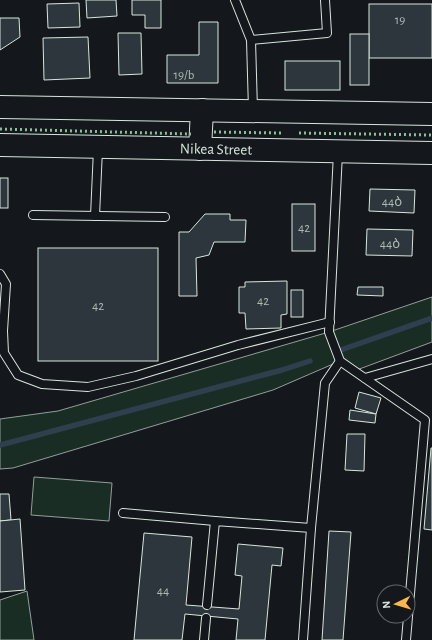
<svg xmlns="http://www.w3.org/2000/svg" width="432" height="640" font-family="'Alegreya Sans','Noto Sans Georgian',sans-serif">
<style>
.green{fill:#1a2d24;stroke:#939e99}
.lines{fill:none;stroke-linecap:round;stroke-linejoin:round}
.stream{stroke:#2f3f4d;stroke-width:5.5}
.building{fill:#2c363c;stroke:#d8e6dc}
.lane-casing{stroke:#d8e6dc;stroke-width:10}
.primary-casing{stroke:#d8e6dc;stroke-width:24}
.lane{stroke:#14181c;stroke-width:8}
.primary{stroke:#14181c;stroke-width:22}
.hedge{stroke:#8ac095;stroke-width:3;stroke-dasharray:2 3;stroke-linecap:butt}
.labels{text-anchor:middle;stroke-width:3;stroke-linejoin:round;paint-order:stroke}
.number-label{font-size:13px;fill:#adbab4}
.street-label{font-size:15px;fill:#d8e6dc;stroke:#14181c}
</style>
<rect width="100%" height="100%" fill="#14181c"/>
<g class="green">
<path d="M 432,297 L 432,342 L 354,371 L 340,361 L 273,390 L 13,468 L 0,469 L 0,419 L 58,411 L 329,332 Z"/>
<path d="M 34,477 L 112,483 L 109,521 L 31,515 Z"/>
<path d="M 27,591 L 34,640 L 0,640 L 0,600 Z"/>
</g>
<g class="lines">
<g class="stream">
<path d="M 338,351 L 432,318"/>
<path d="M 0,445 L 282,370 L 310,361"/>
</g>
</g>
<g class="building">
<path d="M 86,0 L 116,0 L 117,16 L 87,18 Z"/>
<path d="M 132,0 L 161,0 L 161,28 L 145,28 L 145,15 L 132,15 Z"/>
<path d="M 79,3 L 80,27 L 48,28 L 47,4 Z"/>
<rect x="369" y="4" width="63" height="54"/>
<path d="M 0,18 L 19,18 L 20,37 L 0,50 Z"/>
<path d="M 199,22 L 218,22 L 218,83 L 167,83 L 167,55 L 199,55 Z"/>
<path d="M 118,33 L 141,33 L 142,74 L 119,75 Z"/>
<rect x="350" y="34" width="19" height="51"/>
<path d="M 88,37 L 90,78 L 44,80 L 43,38 Z"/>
<rect x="285" y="61" width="55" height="29"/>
<rect x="0" y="178" width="8" height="30"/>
<path d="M 370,189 L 415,190 L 414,213 L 369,211 Z"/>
<rect x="292" y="204" width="23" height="47"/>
<path d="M 205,214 L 230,214 L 230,220 L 246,220 L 245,242 L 214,242 L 209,255 L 196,258 L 197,296 L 179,296 L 179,232 L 189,232 Z"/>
<path d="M 367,229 L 413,230 L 412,256 L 366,255 Z"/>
<rect x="38" y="248" width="120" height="113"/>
<path d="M 287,281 L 287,314 L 281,315 L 281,328 L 246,329 L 245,313 L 239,313 L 239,287 L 245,287 L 245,282 Z"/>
<path d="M 358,287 L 383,287 L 383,296 L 357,295 Z"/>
<rect x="291" y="290" width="12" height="27"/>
<path d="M 359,392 L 381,398 L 376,414 L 355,408 Z"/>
<path d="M 350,410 L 376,414 L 375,423 L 349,420 Z"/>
<path d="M 347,434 L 365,434 L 364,471 L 345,470 Z"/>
<path d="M 431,448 L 432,448 L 432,530 L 424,529 Z"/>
<path d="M 0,494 L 9,494 L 11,520 L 0,521 Z"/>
<path d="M 20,519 L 25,590 L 0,592 L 0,521 Z"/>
<path d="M 329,531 L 351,532 L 343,640 L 322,640 Z"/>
<path d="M 144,533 L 192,537 L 186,605 L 239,609 L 242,576 L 235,575 L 238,544 L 283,548 L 281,566 L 272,565 L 265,640 L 236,640 L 238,619 L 185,614 L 182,640 L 134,640 Z"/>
</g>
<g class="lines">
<defs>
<g id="lane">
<path d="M 235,0 L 251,40 L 253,110"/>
<path d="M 251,40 L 327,33 L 325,0"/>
<path d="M 338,153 L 329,332 L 340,361 L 425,420 L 406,640"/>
<path d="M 33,215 L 165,217"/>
<path d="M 95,216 L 98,149"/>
<path d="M 0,274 L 6,284 L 3,331 L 4,353 L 18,375 L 42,384 L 88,387 L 136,376 L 238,345 L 330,322"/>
<path d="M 365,378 L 432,359"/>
<path d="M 123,513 L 215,521"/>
<path d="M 311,528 L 325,383 L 340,361"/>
<path d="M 207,605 L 215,521 L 311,528 L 303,640"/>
<path d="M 204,640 L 206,618"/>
</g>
<g id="primary">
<path d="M 0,107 L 432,114"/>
<path id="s1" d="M 0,145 L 432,153"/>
<path d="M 200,149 L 202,110"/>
</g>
</defs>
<use href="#lane" class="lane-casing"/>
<use href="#primary" class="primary-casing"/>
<use href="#lane" class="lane"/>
<use href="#primary" class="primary"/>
<g class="hedge">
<path d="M 0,129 L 191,134"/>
<path d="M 214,132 L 281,133"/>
<path d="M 299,133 L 432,135"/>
</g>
</g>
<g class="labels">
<g class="number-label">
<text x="400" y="24">19</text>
<text x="184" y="79">19/b</text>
<text x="392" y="206">44ბ</text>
<text x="304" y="232">42</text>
<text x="390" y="248">44ბ</text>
<text x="263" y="305">42</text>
<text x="98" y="310">42</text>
<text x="163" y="595">44</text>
</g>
<g class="street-label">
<text dy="5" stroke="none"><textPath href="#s1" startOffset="216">Nikea Street</textPath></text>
</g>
</g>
<g transform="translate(396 604) rotate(265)"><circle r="19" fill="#14181c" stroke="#626a69"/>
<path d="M0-3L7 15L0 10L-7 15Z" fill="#ffb74d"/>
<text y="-6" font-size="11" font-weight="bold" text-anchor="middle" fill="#d8e6dc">N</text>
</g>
</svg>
